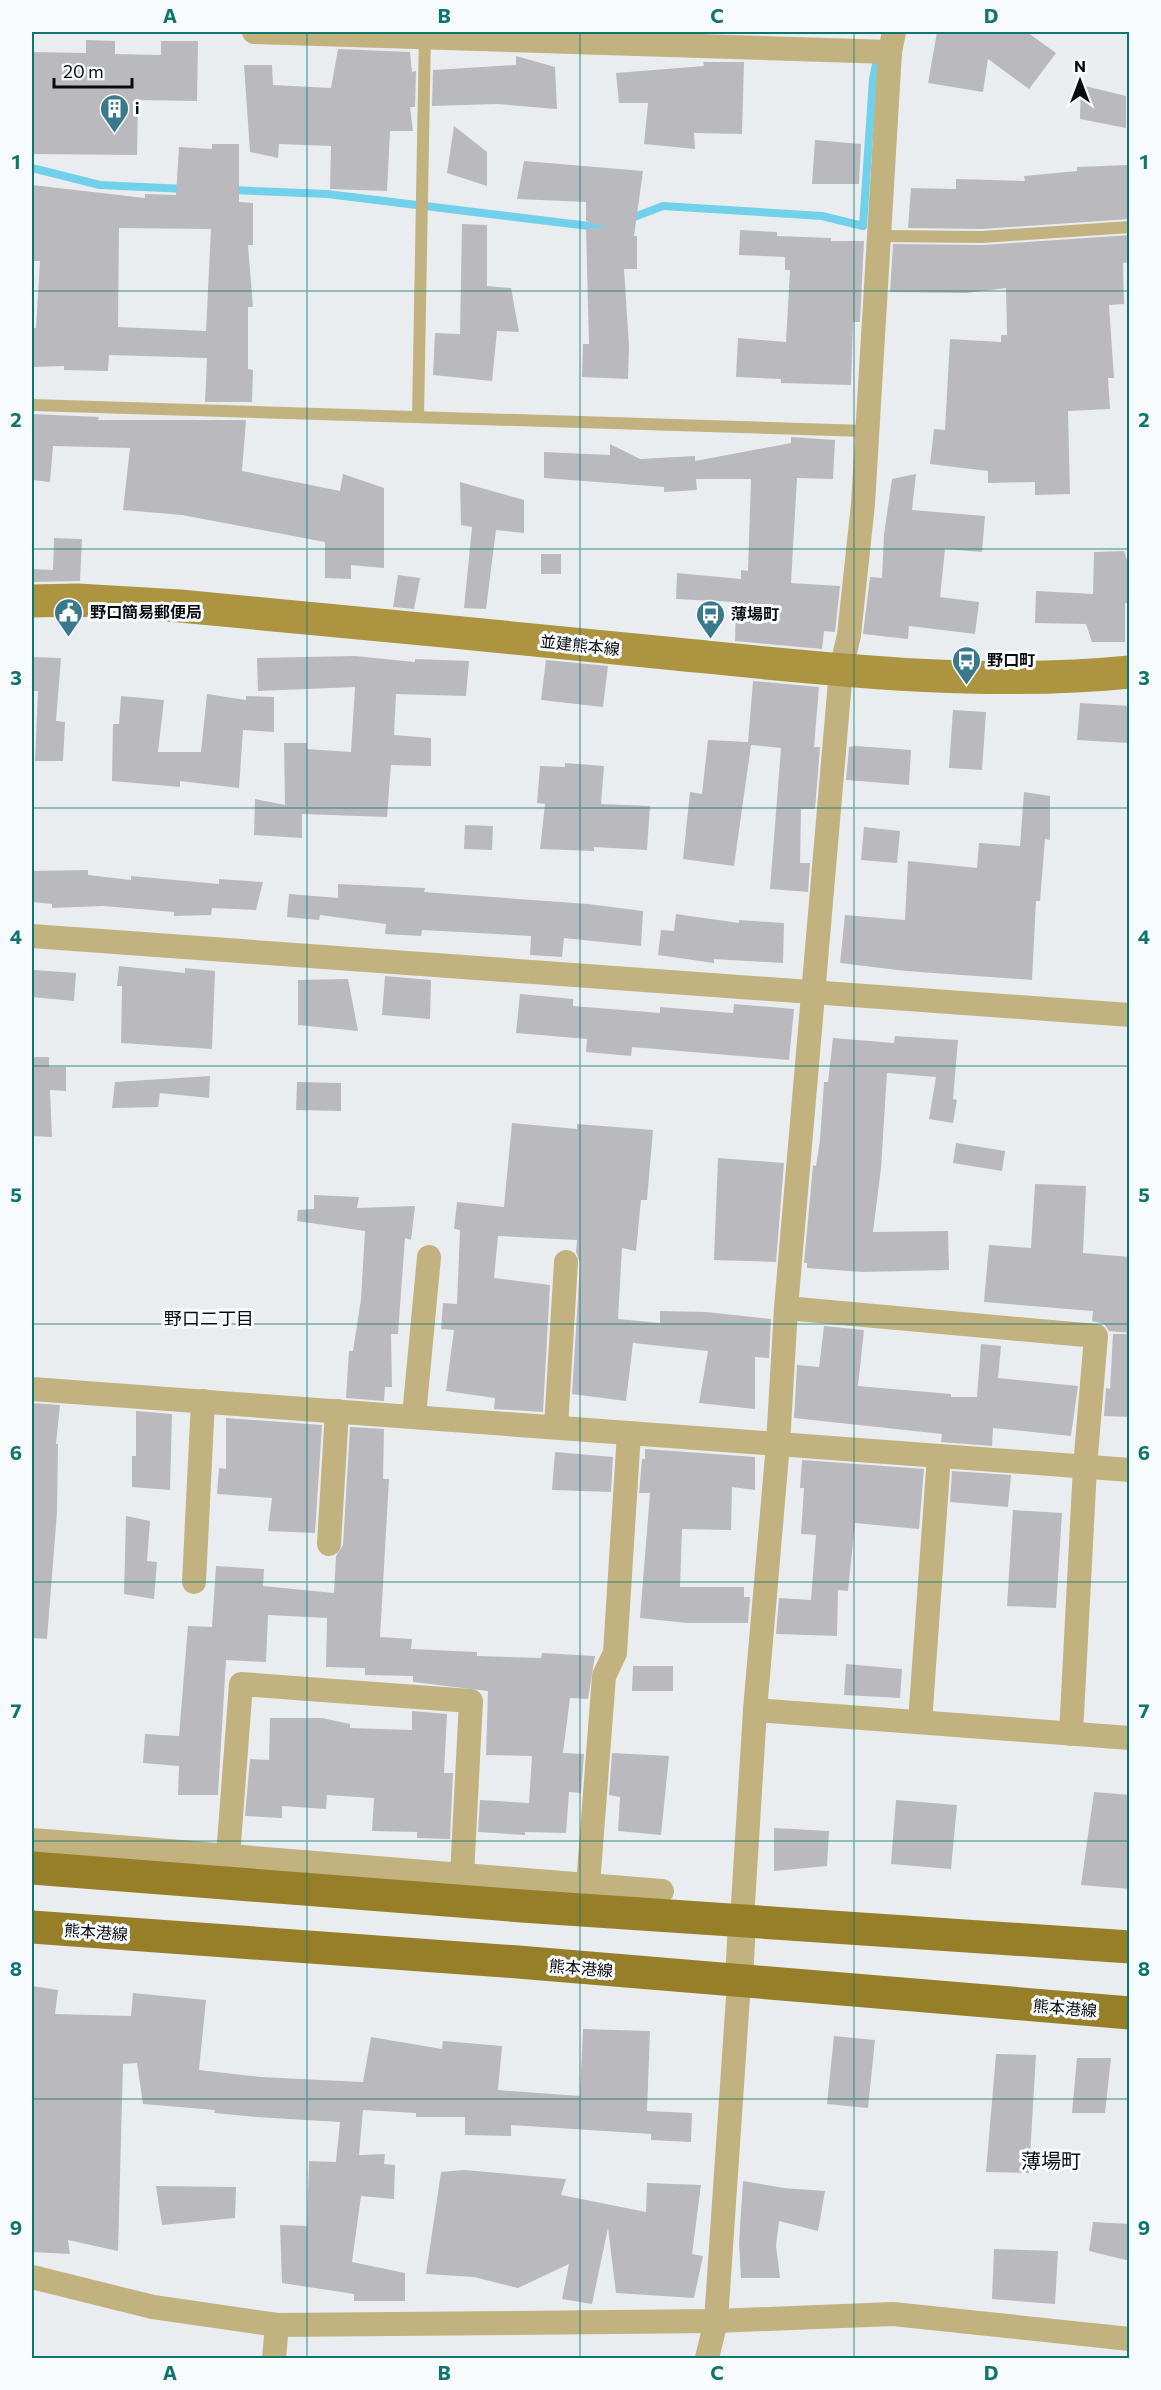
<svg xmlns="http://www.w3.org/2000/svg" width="1161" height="2390" font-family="Commissioner,'Noto Sans JP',sans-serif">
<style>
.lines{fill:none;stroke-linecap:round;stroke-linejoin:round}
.stream{stroke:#72d1ea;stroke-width:8}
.building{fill:#bababe;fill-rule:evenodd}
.service{stroke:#c2b27f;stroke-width:12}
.minor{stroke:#c2b27f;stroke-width:24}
.tertiary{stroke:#c2b27f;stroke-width:28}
.secondary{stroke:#ac9441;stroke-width:33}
.primary{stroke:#977f2a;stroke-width:33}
.grid{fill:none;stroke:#0f766e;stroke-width:1.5;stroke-opacity:0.55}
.labels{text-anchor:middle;stroke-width:6;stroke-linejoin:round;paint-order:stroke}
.poi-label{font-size:16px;font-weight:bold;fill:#0a0b0c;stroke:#f7fbfe;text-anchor:start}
.street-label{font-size:16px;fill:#0a0b0c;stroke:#f7fbfe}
.neighbourhood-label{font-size:18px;fill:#0a0b0c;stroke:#f7fbfe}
.quarter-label{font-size:20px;fill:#0a0b0c;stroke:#f7fbfe}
.neatline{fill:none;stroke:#0f766e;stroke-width:2}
.grid-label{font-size:20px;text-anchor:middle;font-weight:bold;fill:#0f766e}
</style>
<rect width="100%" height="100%" fill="#eaedf0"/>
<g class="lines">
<g class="stream">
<path d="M 32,168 L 100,185 L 186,189"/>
<path d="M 231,190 L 327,194 L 605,228 L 615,224"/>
<path d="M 629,219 L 663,206 L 822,216 L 863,226 L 873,79 L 878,54"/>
</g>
</g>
<g class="building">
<path d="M 937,32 L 1027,32 L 1056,53 L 1029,89 L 988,59 L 983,92 L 928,83 Z"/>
<path d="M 86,40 L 115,41 L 115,54 L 161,55 L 161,41 L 198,41 L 197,101 L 138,100 L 137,155 L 32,154 L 32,52 L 86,53 Z"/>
<path d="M 338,49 L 410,52 L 412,72 L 416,71 L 415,107 L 410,107 L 413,131 L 390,131 L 387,191 L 330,189 L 331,146 L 279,144 L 278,158 L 250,152 L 244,65 L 272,65 L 273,85 L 331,88 Z"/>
<path d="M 516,56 L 555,67 L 557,109 L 497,104 L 432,106 L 433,70 L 516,65 Z"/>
<path d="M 703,62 L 744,62 L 742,134 L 694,133 L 695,149 L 644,144 L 648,103 L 619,103 L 616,73 L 704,66 Z"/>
<path d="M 1081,85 L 1126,96 L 1126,128 L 1080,119 Z"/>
<path d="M 454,126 L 487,152 L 487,186 L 447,173 Z"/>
<path d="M 815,140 L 861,144 L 859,184 L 812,184 Z"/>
<path d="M 212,144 L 239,144 L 239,202 L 253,203 L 253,245 L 248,245 L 253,307 L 248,307 L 248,369 L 253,370 L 252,402 L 205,402 L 207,358 L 109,355 L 108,371 L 64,370 L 64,366 L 32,367 L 32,328 L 36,328 L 40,261 L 32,261 L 32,185 L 145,198 L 145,194 L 176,195 L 179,147 L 212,149 ZM 119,228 L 211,229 L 206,331 L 118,327 Z"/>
<path d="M 524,161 L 643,171 L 634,236 L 637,236 L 637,269 L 624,269 L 629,346 L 628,379 L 582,377 L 583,344 L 589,344 L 586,228 L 609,229 L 586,221 L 586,202 L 517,199 Z"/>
<path d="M 1128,165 L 1130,219 L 982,229 L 908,228 L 911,188 L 956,189 L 956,179 L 1025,181 L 1024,176 L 1077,171 L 1077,167 Z"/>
<path d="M 462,224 L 487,225 L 487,286 L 511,288 L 519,332 L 497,331 L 492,381 L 433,375 L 435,333 L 460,334 Z"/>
<path d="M 740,230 L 777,232 L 777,236 L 831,238 L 831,241 L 864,241 L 860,322 L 853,322 L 851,385 L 781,383 L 781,379 L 736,377 L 738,338 L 786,342 L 790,270 L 785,270 L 785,257 L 739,255 Z"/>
<path d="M 1130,235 L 1130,262 L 1123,263 L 1124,304 L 1109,305 L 1114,378 L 1108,378 L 1110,409 L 1068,411 L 1070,494 L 1035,495 L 1035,482 L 988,483 L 988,471 L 930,464 L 934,429 L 945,430 L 950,339 L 1001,342 L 1001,335 L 1007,335 L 1006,288 L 966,293 L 890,292 L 893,244 L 983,245 Z"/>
<path d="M 32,414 L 99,417 L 98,420 L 246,420 L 242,471 L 340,491 L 343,474 L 384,488 L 384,568 L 351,565 L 351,579 L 325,578 L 325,542 L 182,515 L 123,510 L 130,448 L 53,446 L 50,482 L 32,480 Z"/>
<path d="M 791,437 L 835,440 L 833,479 L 797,478 L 791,583 L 840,586 L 835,632 L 824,631 L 822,649 L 735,641 L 736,602 L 676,599 L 677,573 L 741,579 L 741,570 L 748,571 L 751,479 L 696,479 L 697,490 L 664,492 L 664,487 L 544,478 L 544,452 L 610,455 L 610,444 L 640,459 L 695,456 L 695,461 L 791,443 Z"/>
<path d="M 916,474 L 912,510 L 985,516 L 982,552 L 945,549 L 940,597 L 979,602 L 975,634 L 909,626 L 908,639 L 863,634 L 870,577 L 882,578 L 884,534 L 892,479 Z"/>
<path d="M 460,482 L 524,500 L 524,533 L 496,530 L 486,609 L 464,608 L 472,527 L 461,525 Z"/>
<path d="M 54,538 L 82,539 L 80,581 L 32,582 L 32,569 L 53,570 Z"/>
<path d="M 1124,551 L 1130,569 L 1130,603 L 1125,603 L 1125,642 L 1092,642 L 1086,624 L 1035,623 L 1036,591 L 1093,594 L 1094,552 Z"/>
<rect x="541" y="554" width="20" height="20"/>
<path d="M 398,575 L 420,578 L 414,609 L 393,607 Z"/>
<path d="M 355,656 L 415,662 L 415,659 L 469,661 L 466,696 L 396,694 L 394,735 L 431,738 L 431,766 L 391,765 L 387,817 L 302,814 L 302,838 L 254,835 L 255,799 L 285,805 L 284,743 L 307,743 L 307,749 L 351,752 L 355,687 L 258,691 L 257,658 Z"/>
<path d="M 32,657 L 61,658 L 56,721 L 65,722 L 63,761 L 35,761 L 38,691 L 32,691 Z"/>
<path d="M 546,660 L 608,666 L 603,707 L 541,700 Z"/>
<path d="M 753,681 L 819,687 L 814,747 L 820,747 L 815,809 L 801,809 L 800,863 L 810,863 L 808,892 L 770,889 L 781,748 L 751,745 L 734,866 L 683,859 L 690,792 L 702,794 L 708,740 L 748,742 Z"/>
<path d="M 207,694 L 246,700 L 246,696 L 274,697 L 274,732 L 243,730 L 239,788 L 180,781 L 180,787 L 112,781 L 113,724 L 119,724 L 121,696 L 164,700 L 158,752 L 201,752 Z"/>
<path d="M 1080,703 L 1130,706 L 1127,743 L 1077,740 Z"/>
<path d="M 953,710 L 986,712 L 982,770 L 949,768 Z"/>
<path d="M 856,746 L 911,750 L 909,785 L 846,780 L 849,747 Z"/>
<path d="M 565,763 L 604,766 L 601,804 L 650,806 L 647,850 L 594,847 L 594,851 L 540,849 L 545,804 L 537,803 L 540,766 L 565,767 Z"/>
<path d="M 1024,792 L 1050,796 L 1050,840 L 1045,839 L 1040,901 L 1036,901 L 1032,980 L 906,971 L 840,963 L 845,915 L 905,920 L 908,861 L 977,868 L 979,843 L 1020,846 Z"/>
<path d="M 465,825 L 493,826 L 492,850 L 464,849 Z"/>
<path d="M 864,827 L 900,831 L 897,863 L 861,860 Z"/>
<path d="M 88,870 L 88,875 L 131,880 L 131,876 L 219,884 L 219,879 L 263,882 L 256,910 L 212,908 L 211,915 L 174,916 L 174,912 L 103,906 L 52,908 L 52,904 L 32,902 L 32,871 Z"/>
<path d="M 338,884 L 425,888 L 424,892 L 588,904 L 643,911 L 641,946 L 564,938 L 562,957 L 530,955 L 531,936 L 422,930 L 421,936 L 385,934 L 386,924 L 320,915 L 319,920 L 287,917 L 289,894 L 338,898 Z"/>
<path d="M 676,914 L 739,923 L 739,920 L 784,923 L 783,963 L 714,959 L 714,963 L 658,955 L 661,930 L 674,931 Z"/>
<path d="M 119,966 L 185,973 L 185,968 L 215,971 L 212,1049 L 121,1043 L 122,986 L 117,986 Z"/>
<path d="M 34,970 L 76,973 L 74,1001 L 32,997 Z"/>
<path d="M 385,976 L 431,980 L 430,1019 L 382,1015 Z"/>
<path d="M 348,979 L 358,1031 L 298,1025 L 298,980 Z"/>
<path d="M 520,994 L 573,999 L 573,1006 L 660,1013 L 660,1007 L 733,1013 L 734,1004 L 794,1009 L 789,1060 L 632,1047 L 631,1056 L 586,1052 L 587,1039 L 516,1033 Z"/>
<path d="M 895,1036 L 958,1040 L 953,1099 L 957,1100 L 953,1123 L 929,1119 L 936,1077 L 887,1073 L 881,1168 L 873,1232 L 948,1231 L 949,1270 L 863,1272 L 807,1268 L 807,1263 L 804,1263 L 813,1165 L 816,1166 L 820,1140 L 824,1082 L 828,1082 L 833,1038 L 894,1043 Z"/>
<path d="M 32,1057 L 49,1057 L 49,1067 L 66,1067 L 66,1091 L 50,1090 L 52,1137 L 32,1136 Z"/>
<path d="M 210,1076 L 209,1098 L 160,1093 L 158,1107 L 112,1108 L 115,1082 Z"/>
<path d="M 297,1082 L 341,1083 L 341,1111 L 296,1110 Z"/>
<path d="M 512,1123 L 577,1129 L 577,1124 L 653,1130 L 647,1200 L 641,1200 L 636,1251 L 622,1248 L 618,1319 L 660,1323 L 660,1311 L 706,1312 L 771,1319 L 769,1358 L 755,1357 L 755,1409 L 699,1403 L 708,1351 L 633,1343 L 626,1401 L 572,1394 L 580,1263 L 576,1252 L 577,1240 L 498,1236 L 494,1278 L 550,1285 L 543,1412 L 494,1409 L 495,1398 L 446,1391 L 454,1330 L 441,1329 L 443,1303 L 457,1304 L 460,1230 L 454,1229 L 457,1202 L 504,1207 Z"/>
<path d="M 956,1143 L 1005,1151 L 1002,1171 L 953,1163 Z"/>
<path d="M 718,1158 L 784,1163 L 776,1262 L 714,1260 Z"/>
<path d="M 1035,1184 L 1086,1186 L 1083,1253 L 1130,1257 L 1130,1333 L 1109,1331 L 1104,1324 L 1092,1321 L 1093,1311 L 984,1302 L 989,1245 L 1031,1248 Z"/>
<path d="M 314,1195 L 359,1197 L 357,1208 L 415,1206 L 411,1240 L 405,1238 L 398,1334 L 391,1334 L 392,1387 L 385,1387 L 384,1401 L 346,1398 L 349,1351 L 353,1351 L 361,1299 L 365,1231 L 297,1221 L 298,1210 L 314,1209 Z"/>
<path d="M 824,1326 L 864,1330 L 858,1386 L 951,1394 L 951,1397 L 977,1397 L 981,1344 L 1001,1346 L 998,1378 L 1078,1386 L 1071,1436 L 993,1428 L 992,1446 L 941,1442 L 942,1434 L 794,1418 L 797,1365 L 819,1367 Z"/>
<path d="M 1113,1334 L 1130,1334 L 1130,1417 L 1104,1416 L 1106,1388 L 1110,1389 Z"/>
<path d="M 32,1403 L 60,1405 L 56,1444 L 58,1444 L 57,1512 L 47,1639 L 32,1638 Z"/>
<path d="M 136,1411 L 172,1414 L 170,1490 L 132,1487 L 132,1456 L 136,1456 Z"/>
<path d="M 226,1418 L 322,1425 L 315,1533 L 268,1531 L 272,1498 L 217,1494 L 219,1468 L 226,1469 Z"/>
<path d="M 350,1427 L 384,1429 L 383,1479 L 389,1479 L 380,1637 L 412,1639 L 411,1649 L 477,1652 L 477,1656 L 541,1658 L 542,1653 L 595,1656 L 588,1699 L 570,1698 L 563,1753 L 584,1754 L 581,1793 L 569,1792 L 566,1833 L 525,1832 L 525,1835 L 478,1832 L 480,1800 L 529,1803 L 532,1756 L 486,1755 L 488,1691 L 413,1682 L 413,1676 L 365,1675 L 365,1668 L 326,1667 L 327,1618 L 268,1615 L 266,1662 L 226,1660 L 218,1795 L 178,1795 L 179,1766 L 143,1763 L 145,1734 L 179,1736 L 188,1626 L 212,1627 L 216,1566 L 264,1569 L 263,1586 L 334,1593 L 336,1556 L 343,1545 Z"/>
<path d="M 645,1449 L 755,1457 L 755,1490 L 732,1487 L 731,1530 L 682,1529 L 680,1587 L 744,1587 L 744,1597 L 750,1597 L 748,1623 L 687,1623 L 640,1618 L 650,1493 L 639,1493 L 642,1459 L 645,1459 Z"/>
<path d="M 555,1452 L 613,1457 L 611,1492 L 552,1490 Z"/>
<path d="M 802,1460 L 924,1469 L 919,1529 L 855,1523 L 848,1591 L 838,1590 L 837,1636 L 776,1634 L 779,1598 L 811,1600 L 816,1535 L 801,1534 L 804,1488 L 800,1488 Z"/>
<path d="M 952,1471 L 1011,1475 L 1008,1507 L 950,1502 Z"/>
<path d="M 1013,1510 L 1062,1513 L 1056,1608 L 1007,1606 Z"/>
<path d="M 126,1516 L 150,1521 L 147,1561 L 157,1562 L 154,1599 L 124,1594 Z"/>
<path d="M 846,1664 L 902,1669 L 900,1698 L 844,1695 Z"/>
<path d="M 633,1666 L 673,1666 L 673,1691 L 632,1691 Z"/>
<path d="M 412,1711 L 447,1714 L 444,1773 L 453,1773 L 450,1839 L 417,1838 L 417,1832 L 372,1831 L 374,1798 L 327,1795 L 326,1809 L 282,1806 L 282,1818 L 245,1816 L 250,1759 L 269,1760 L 270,1718 L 322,1718 L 350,1724 L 350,1728 L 412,1730 Z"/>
<path d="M 612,1753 L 669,1756 L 661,1835 L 618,1831 L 620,1797 L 609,1795 Z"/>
<path d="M 1094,1792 L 1130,1795 L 1130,1889 L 1081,1885 Z"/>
<path d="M 896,1800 L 957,1805 L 951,1869 L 891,1864 Z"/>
<path d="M 774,1828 L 829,1831 L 827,1866 L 774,1871 Z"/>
<path d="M 32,1986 L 58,1990 L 55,2014 L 131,2016 L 133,1993 L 206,2000 L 199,2070 L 261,2077 L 363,2082 L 371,2037 L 442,2049 L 443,2041 L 502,2046 L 498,2090 L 580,2096 L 583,2029 L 650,2031 L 647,2111 L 692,2113 L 691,2142 L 651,2140 L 651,2134 L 511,2125 L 511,2136 L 465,2135 L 465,2117 L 416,2117 L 416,2113 L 363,2110 L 359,2155 L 385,2154 L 384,2164 L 395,2165 L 394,2199 L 361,2196 L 352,2262 L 405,2273 L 405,2301 L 354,2301 L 354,2294 L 282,2283 L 280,2225 L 307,2226 L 309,2161 L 336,2162 L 340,2122 L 256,2117 L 214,2113 L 215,2110 L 143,2104 L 137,2063 L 123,2064 L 118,2251 L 68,2240 L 70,2254 L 32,2252 Z"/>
<path d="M 834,2036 L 875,2040 L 868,2108 L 827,2104 Z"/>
<path d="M 996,2054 L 1036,2055 L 1029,2173 L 986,2172 Z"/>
<path d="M 1077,2058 L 1111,2058 L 1105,2113 L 1072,2113 Z"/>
<path d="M 464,2170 L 566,2179 L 561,2195 L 646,2212 L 647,2183 L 701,2185 L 692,2254 L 703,2256 L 694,2298 L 616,2293 L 608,2228 L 592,2304 L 562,2299 L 569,2264 L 518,2288 L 474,2277 L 426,2274 L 441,2172 Z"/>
<path d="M 743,2181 L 784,2188 L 825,2191 L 818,2231 L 779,2221 L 776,2246 L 780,2278 L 741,2278 L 739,2243 Z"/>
<path d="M 156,2186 L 236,2187 L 235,2218 L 162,2225 Z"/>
<path d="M 1093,2222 L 1130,2224 L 1130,2261 L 1089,2251 Z"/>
<path d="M 994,2249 L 1058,2251 L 1055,2304 L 992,2299 Z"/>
</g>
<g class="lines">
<g class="service">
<path d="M 878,236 L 982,237 L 1130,227"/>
<path d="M 32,405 L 866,431"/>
<path d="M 418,417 L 425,33"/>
</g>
<g class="minor">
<path d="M 254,32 L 890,52"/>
<path d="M 32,936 L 1130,1015"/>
<path d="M 786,1308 L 1096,1336 L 1085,1467 L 1071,1734"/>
<path d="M 32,1389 L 1130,1470"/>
<path d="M 414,1416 L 429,1257"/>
<path d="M 556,1427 L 566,1262"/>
<path d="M 329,1544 L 337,1411"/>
<path d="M 194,1582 L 203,1401"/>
<path d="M 755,1710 L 1130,1738"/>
<path d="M 920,1722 L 939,1456"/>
<path d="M 32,1840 L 662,1891"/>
<path d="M 228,1856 L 241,1684 L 471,1701 L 462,1875"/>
<path d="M 588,1885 L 604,1676 L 615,1653 L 629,1433"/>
<path d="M 742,1920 L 755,1710 L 778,1444 L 786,1308 L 841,670 L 849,635 L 863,504 L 890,52 L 894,32"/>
<path d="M 32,2277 L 153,2307 L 277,2325 L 716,2321 L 893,2314 L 1130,2339"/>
<path d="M 274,2358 L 277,2325"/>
<path d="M 707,2358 L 716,2321 L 739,1982"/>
</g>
<path class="tertiary" d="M 739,1982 L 742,1920"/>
<path class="secondary" d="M 32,601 L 77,600 L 180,606 C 345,621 511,638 676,654 C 826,669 979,687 1130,672"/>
<g class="primary">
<path d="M 32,1868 L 522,1906 L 1130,1947"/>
<path d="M 32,1927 L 518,1962 L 1130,2013"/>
</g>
</g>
<path class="grid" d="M 307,32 L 307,2358M 580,32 L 580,2358M 854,32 L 854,2358M 32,291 L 1130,291M 32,549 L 1130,549M 32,808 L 1130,808M 32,1066 L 1130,1066M 32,1324 L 1130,1324M 32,1582 L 1130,1582M 32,1841 L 1130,1841M 32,2099 L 1130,2099"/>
<defs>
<symbol id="building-pin" viewBox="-11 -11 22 30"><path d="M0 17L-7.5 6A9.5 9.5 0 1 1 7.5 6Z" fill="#39798c" stroke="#f7fbfe"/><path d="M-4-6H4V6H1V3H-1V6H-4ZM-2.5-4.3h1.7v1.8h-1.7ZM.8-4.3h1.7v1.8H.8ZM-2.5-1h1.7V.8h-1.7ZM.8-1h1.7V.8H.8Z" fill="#fff"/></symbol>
<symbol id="civic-pin" viewBox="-11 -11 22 30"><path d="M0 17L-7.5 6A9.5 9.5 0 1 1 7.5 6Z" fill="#39798c" stroke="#f7fbfe"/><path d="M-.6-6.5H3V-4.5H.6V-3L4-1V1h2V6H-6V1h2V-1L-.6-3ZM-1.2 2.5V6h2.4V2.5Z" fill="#fff"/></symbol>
<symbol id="bus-pin" viewBox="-11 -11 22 30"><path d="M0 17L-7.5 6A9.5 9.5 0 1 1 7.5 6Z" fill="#39798c" stroke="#f7fbfe"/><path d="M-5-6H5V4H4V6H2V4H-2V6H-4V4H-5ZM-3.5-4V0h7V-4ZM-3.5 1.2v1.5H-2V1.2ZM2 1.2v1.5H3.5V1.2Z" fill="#fff"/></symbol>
</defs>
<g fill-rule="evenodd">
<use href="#building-pin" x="98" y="92" width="33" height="45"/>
<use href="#civic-pin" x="52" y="596" width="33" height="45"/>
<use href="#bus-pin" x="694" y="598" width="33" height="45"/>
<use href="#bus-pin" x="950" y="644" width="33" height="45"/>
</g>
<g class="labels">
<g class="poi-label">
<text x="135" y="114">i</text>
<text x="90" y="618">野口簡易郵便局</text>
<text x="731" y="620">薄場町</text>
<text x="987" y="666">野口町</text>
</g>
<g class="street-label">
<text transform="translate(580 645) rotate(6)" y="6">並建熊本線</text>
<text transform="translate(96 1932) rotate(4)" y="6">熊本港線</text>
<text transform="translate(581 1968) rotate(5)" y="6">熊本港線</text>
<text transform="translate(1065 2008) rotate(5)" y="6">熊本港線</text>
</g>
<g class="neighbourhood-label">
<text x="209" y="1325">野口二丁目</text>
</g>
<g class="quarter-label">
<text x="1051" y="2168">薄場町</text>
</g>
</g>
<rect width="1161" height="2390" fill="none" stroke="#f7fbfe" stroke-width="66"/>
<g transform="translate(1080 81)" stroke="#f7fbfe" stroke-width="4.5" paint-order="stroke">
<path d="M0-4.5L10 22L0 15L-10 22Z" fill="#0a0b0c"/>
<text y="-9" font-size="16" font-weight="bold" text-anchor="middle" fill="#0a0b0c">N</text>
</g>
<path d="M54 78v9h78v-9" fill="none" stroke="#0a0b0c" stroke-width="3"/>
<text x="63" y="78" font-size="18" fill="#0a0b0c" stroke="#f7fbfe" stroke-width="4.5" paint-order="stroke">20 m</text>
<rect x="33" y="33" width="1095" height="2324" class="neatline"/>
<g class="grid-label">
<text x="170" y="23">A</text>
<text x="444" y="23">B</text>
<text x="717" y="23">C</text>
<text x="991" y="23">D</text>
<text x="16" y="169">1</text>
<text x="1144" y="169">1</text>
<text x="16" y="427">2</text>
<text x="1144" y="427">2</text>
<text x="16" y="685">3</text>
<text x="1144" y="685">3</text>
<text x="16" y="944">4</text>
<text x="1144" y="944">4</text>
<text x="16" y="1202">5</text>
<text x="1144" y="1202">5</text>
<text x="16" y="1460">6</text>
<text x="1144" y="1460">6</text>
<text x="16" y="1718">7</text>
<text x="1144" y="1718">7</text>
<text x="16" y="1976">8</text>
<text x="1144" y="1976">8</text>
<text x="16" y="2235">9</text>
<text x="1144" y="2235">9</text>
<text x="170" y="2380">A</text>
<text x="444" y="2380">B</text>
<text x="717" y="2380">C</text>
<text x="991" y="2380">D</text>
</g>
</svg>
